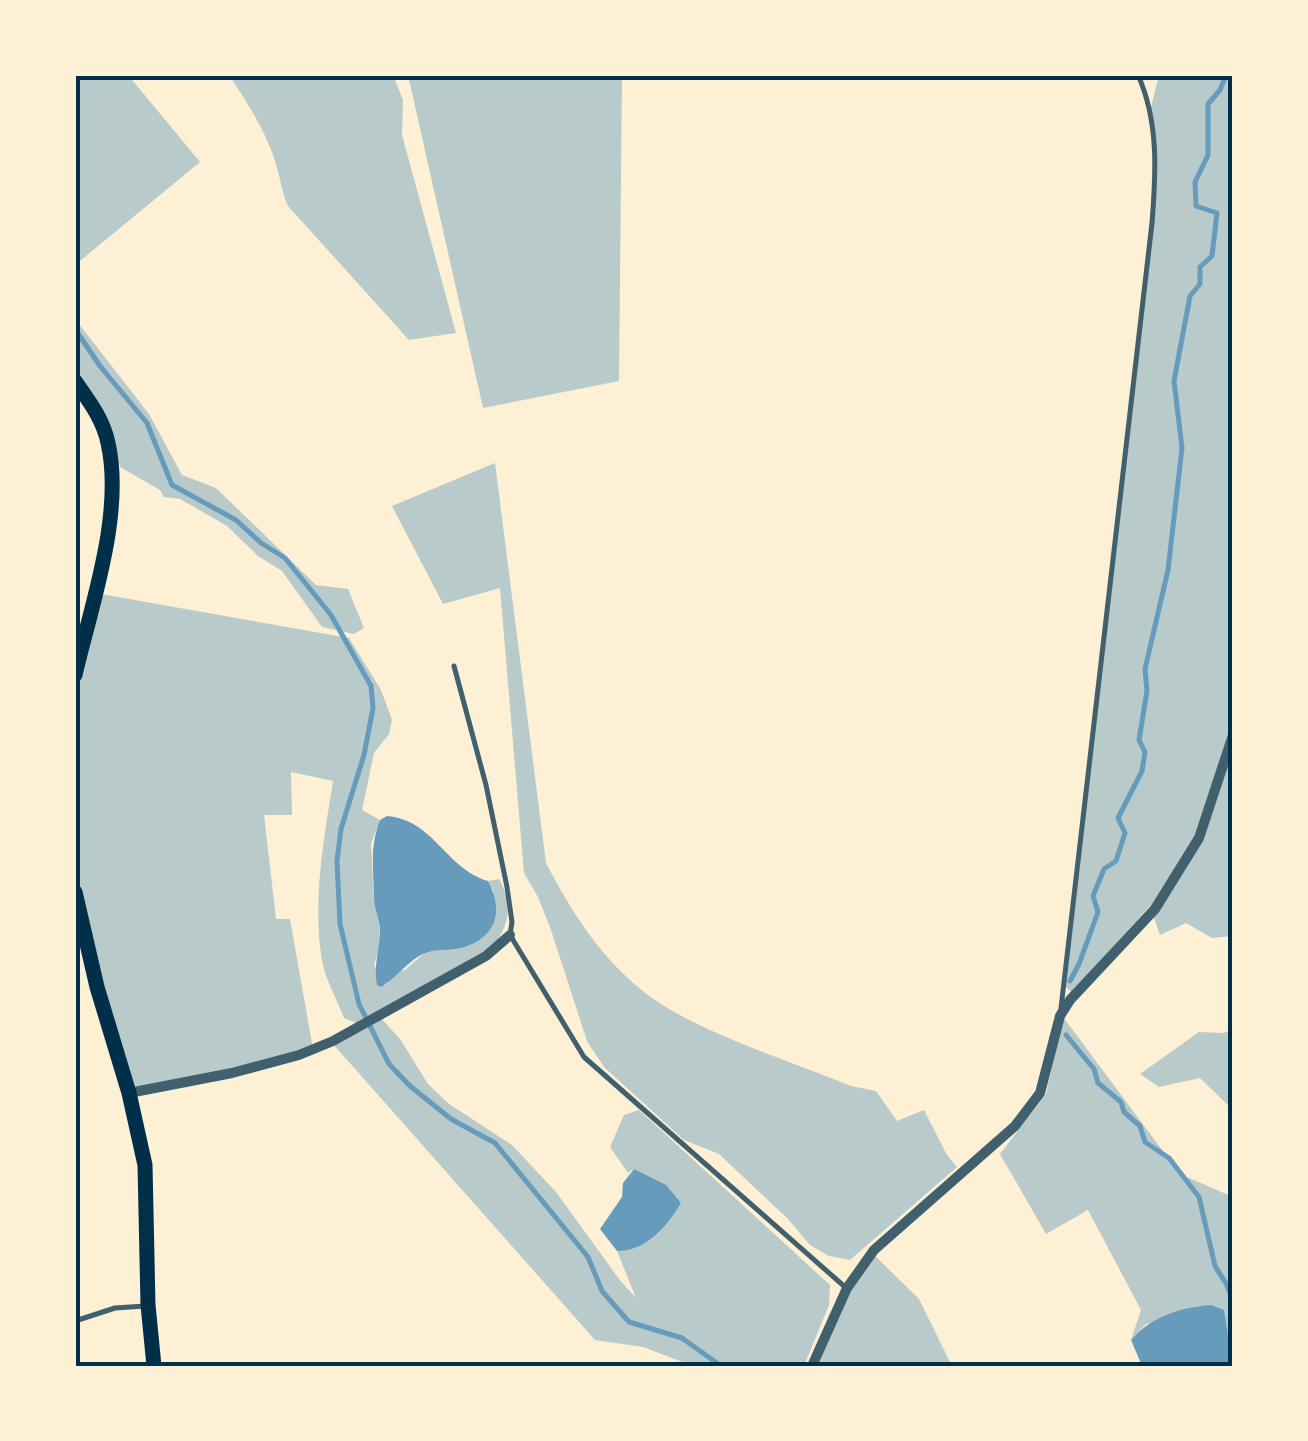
<svg xmlns="http://www.w3.org/2000/svg" width="1308" height="1441" font-family="'Source Sans 3',sans-serif">
<style>
.green{fill:#b9caca}
.water{fill:#669bbc}
.lines{fill:none;stroke-linecap:round;stroke-linejoin:round}
.stream{stroke:#669bbc;stroke-width:5}
.service{stroke:#3f606c;stroke-width:5}
.minor{stroke:#3f606c;stroke-width:10}
.secondary{stroke:#003049;stroke-width:15}
.neatline{fill:none;stroke:#003049;stroke-width:4}
</style>
<rect width="100%" height="100%" fill="#fdf0d5"/>
<g class="green">
<path d="M 75,75 L 128,75 L 200,162 L 75,265 Z"/>
<path d="M 229,75 L 393,75 L 403,100 L 402,135 L 456,333 L 409,340 L 288,206 C 282,193 281,181 277,168 C 268,134 248,104 229,75 Z"/>
<path d="M 408,75 L 622,75 L 619,381 L 483,408 Z"/>
<path d="M 1159,75 L 1233,75 L 1233,936 L 1212,938 L 1186,923 L 1160,935 L 1150,906 L 1071,992 L 1065,986 L 1156,165 L 1150,111 Z"/>
<path d="M 75,319 L 149,414 L 182,475 L 216,488 L 316,585 L 348,589 L 364,628 L 354,634 L 322,627 L 282,571 L 258,556 L 227,526 L 180,499 L 164,497 L 160,490 L 120,467 L 111,431 L 75,372 Z"/>
<path d="M 495,463 L 546,863 C 572,913 602,960 648,995 C 699,1033 791,1061 851,1086 L 876,1091 L 897,1121 L 924,1110 L 947,1155 L 957,1167 L 850,1260 L 829,1256 L 810,1245 L 788,1219 L 719,1154 L 684,1140 L 604,1067 L 587,1041 L 551,930 L 538,897 L 524,873 L 500,588 L 443,604 L 392,506 Z"/>
<path d="M 101,594 L 349,638 L 381,690 L 392,720 L 389,734 L 374,753 L 362,810 L 380,820 L 371,844 L 374,901 L 379,915 L 380,945 L 374,965 L 385,986 L 395,973 L 405,970 L 494,892 L 488,881 L 499,879 C 516,909 507,932 485,955 L 356,1023 L 344,1018 C 337,999 325,979 322,960 C 312,902 324,838 333,781 L 291,772 L 292,815 L 264,815 L 276,919 L 290,919 L 313,1049 L 266,1064 L 141,1088 L 132,1085 L 81,902 L 75,865 L 75,700 Z"/>
<path d="M 380,1017 L 400,1039 L 428,1084 L 449,1104 L 512,1145 L 556,1192 L 619,1279 L 636,1298 L 617,1251 C 645,1252 667,1227 681,1203 L 634,1169 L 628,1173 L 610,1147 L 624,1115 L 639,1110 L 830,1285 L 829,1305 L 804,1366 L 693,1366 L 643,1347 L 595,1340 L 333,1044 Z"/>
<path d="M 1063,1017 L 1180,1174 L 1233,1197 L 1233,1351 L 1225,1326 L 1224,1310 L 1146,1324 L 1131,1340 L 1141,1310 L 1088,1210 L 1046,1234 L 1000,1154 L 1046,1094 Z"/>
<path d="M 1233,1029 L 1233,1110 L 1200,1078 L 1159,1087 L 1140,1074 L 1199,1032 L 1224,1033 Z"/>
<path d="M 874,1255 L 919,1299 L 952,1366 L 816,1366 L 849,1293 Z"/>
</g>
<g class="water">
<path d="M 387,816 C 434,820 445,868 488,881 C 504,911 497,938 461,948 C 449,951 434,948 423,954 C 408,961 395,979 381,987 L 377,985 C 373,965 380,950 380,930 C 380,918 374,909 374,898 C 374,868 369,849 380,820 Z"/>
<path d="M 634,1169 L 666,1185 L 681,1203 C 667,1227 645,1252 617,1251 L 600,1229 L 622,1197 L 623,1183 Z"/>
<path d="M 1211,1305 L 1224,1310 L 1233,1366 L 1142,1366 L 1131,1340 C 1152,1316 1180,1308 1211,1305 Z"/>
</g>
<g class="lines">
<g class="stream">
<path d="M 75,329 L 100,366 L 147,423 L 172,485 L 236,520 L 261,543 L 285,558 L 331,615 L 371,686 L 373,708 L 364,755 L 341,829 L 337,861 L 340,924 L 359,1004 L 389,1064 L 410,1086 L 451,1119 L 495,1143 L 588,1257 L 602,1291 L 629,1322 L 682,1338 L 721,1366"/>
<path d="M 1070,981 L 1079,964 L 1098,912 L 1093,896 L 1104,869 L 1116,861 L 1125,833 L 1118,818 L 1142,771 L 1145,752 L 1139,740 L 1147,691 L 1145,669 L 1168,570 L 1182,448 L 1174,381 L 1190,296 L 1200,284 L 1200,267 L 1212,256 L 1217,213 L 1196,206 L 1195,182 L 1208,155 L 1208,104 L 1220,90 L 1226,75"/>
<path d="M 1066,1035 L 1094,1069 L 1098,1083 L 1121,1102 L 1124,1112 L 1140,1126 L 1145,1142 L 1169,1158 L 1199,1197 L 1215,1266 L 1227,1285"/>
<path d="M 1233,1282 L 1227,1285 L 1233,1301"/>
</g>
<g class="service">
<path d="M 454,666 L 486,785 L 507,887 L 512,922 L 510,935 L 584,1057 L 845,1287"/>
<path d="M 1061,1008 L 1152,223 C 1156,173 1159,122 1138,75"/>
<path d="M 75,1321 L 115,1308 L 145,1306"/>
</g>
<g class="minor">
<path d="M 129,1093 L 232,1073 L 299,1055 L 333,1041 L 486,956 L 510,935"/>
<path d="M 812,1366 L 847,1288 L 874,1250 L 1015,1126 L 1040,1093 L 1060,1016 L 1070,1000 L 1155,909 L 1199,838 L 1233,735"/>
</g>
<g class="secondary">
<path d="M 75,381 C 89,401 103,419 108,443 C 124,514 91,606 75,675"/>
<path d="M 75,892 L 97,987 L 129,1093 L 145,1165 L 148,1305 L 154,1366"/>
</g>
</g>
<rect width="1308" height="1441" fill="none" stroke="#fdf0d5" stroke-width="155"/>
<rect x="78" y="78" width="1152" height="1286" class="neatline"/>
</svg>
